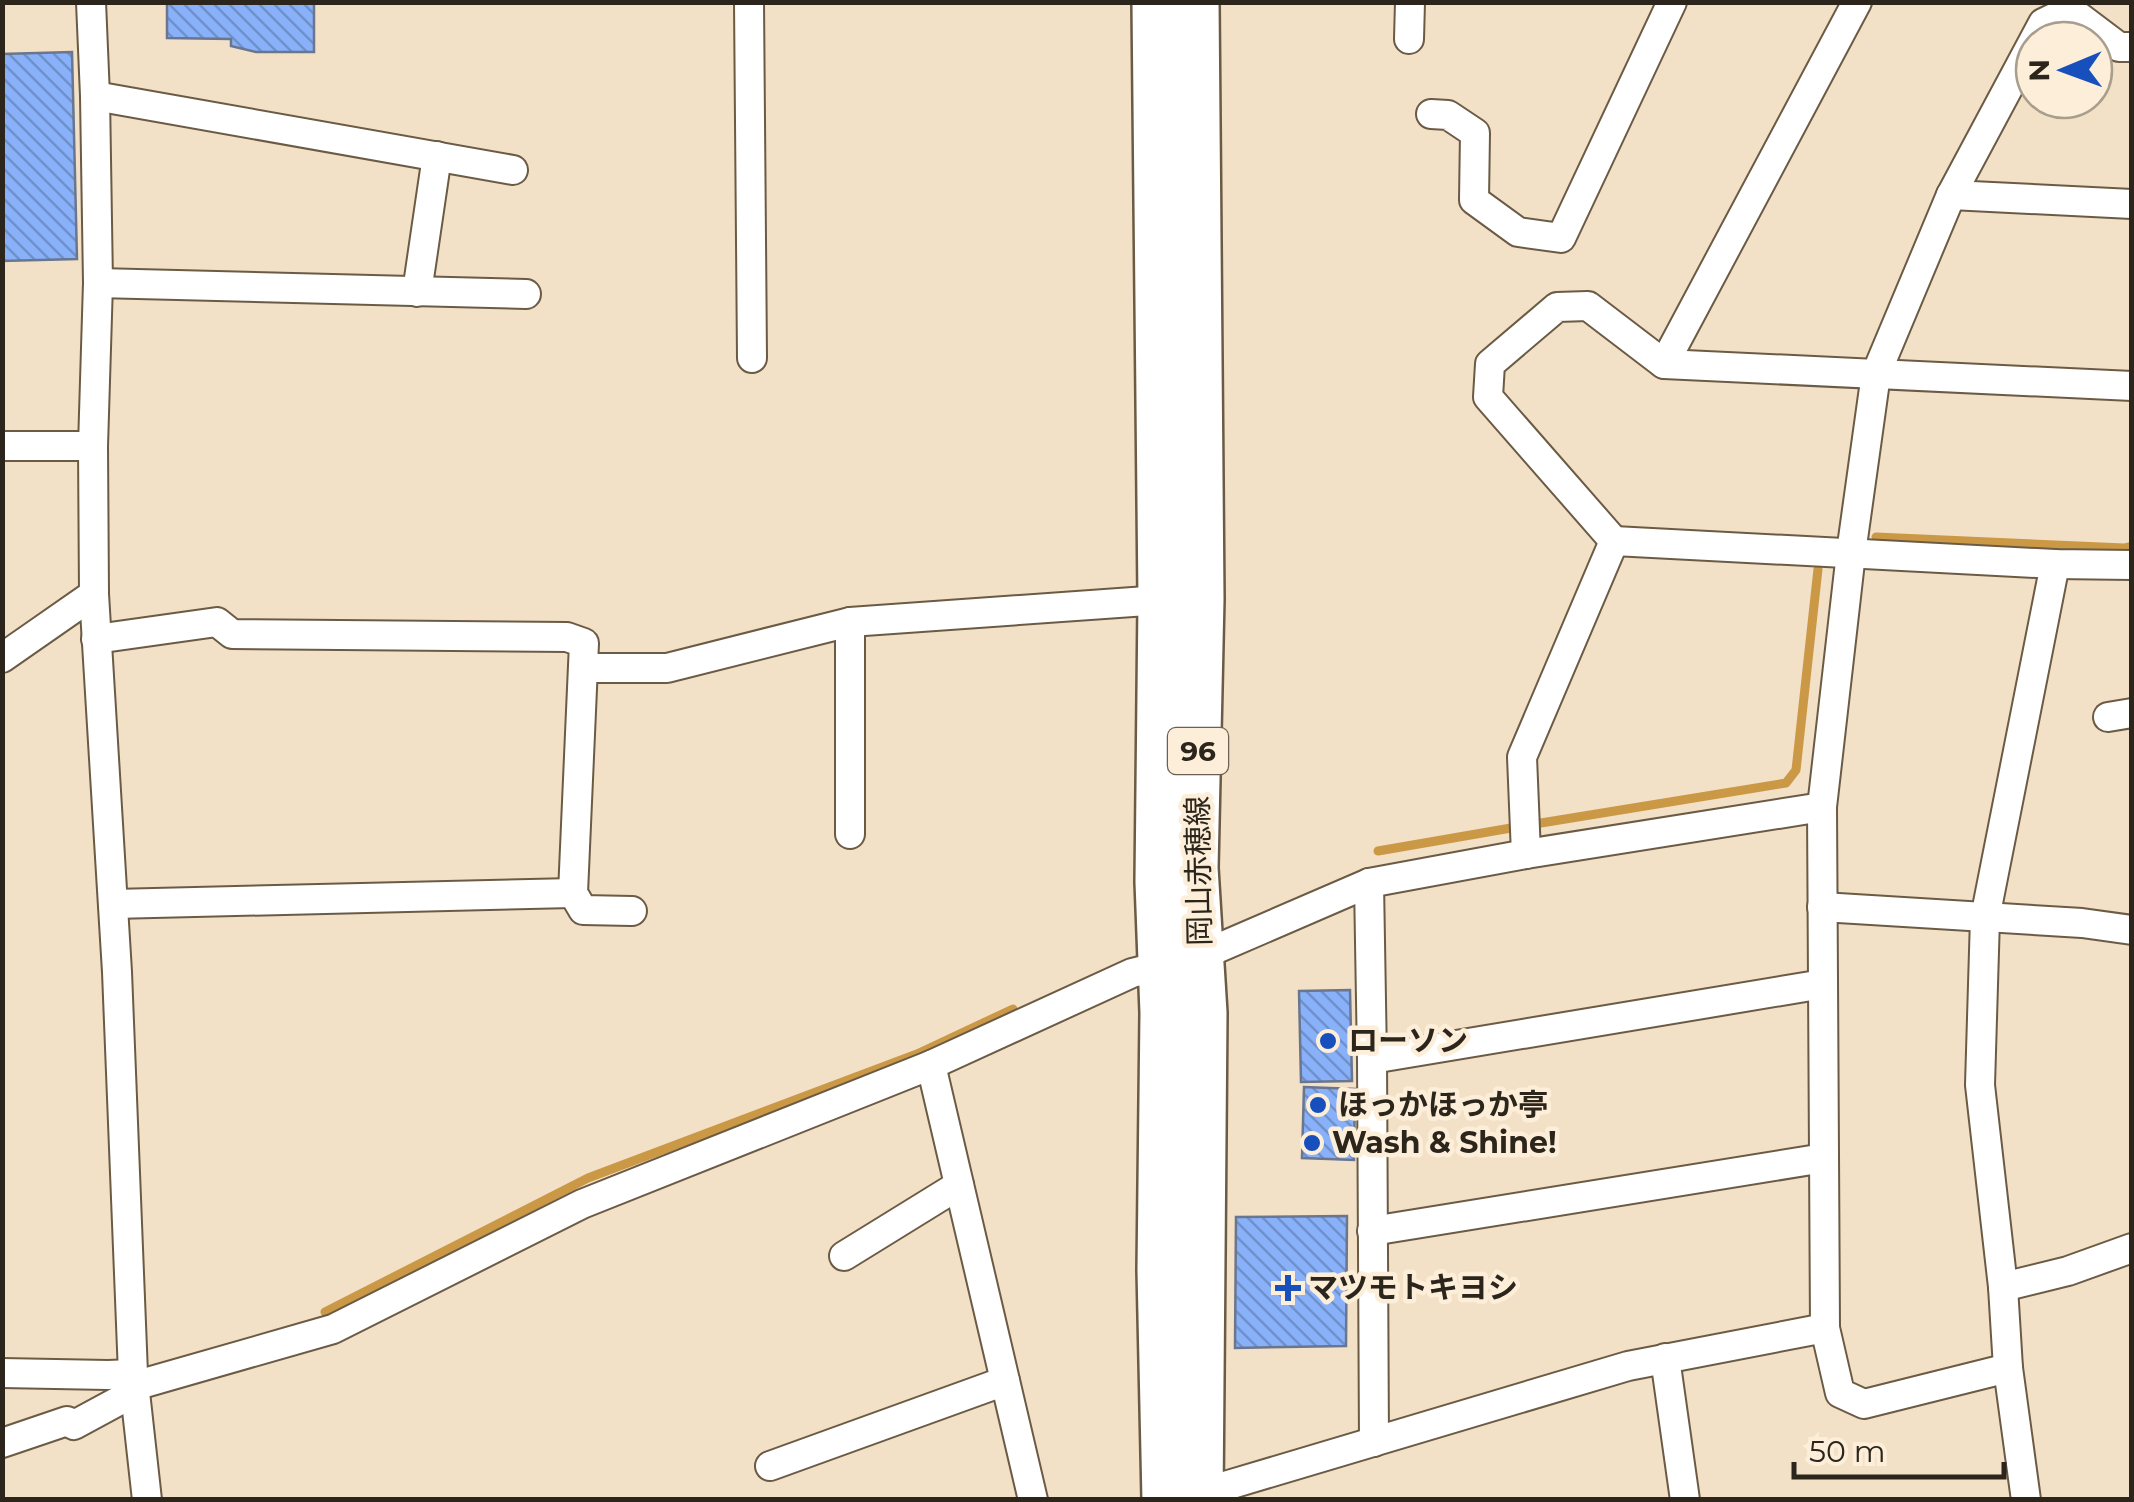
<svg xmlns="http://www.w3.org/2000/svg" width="2134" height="1502" font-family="Montserrat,'Noto Sans JP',sans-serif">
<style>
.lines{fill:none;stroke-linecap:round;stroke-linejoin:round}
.stream{stroke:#cb9846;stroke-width:9}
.building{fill:url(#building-back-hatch);stroke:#69768d;stroke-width:2.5}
.minor-casing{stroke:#6b5b45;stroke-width:32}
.primary-casing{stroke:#6b5b45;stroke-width:50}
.minor{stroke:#fff;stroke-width:28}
.primary{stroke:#fff;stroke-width:45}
.poi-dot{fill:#1750bc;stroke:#fceed9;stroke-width:4}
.labels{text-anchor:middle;stroke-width:9;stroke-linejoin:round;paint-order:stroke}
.shield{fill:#fceed9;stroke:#6a6154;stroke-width:2.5}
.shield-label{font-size:28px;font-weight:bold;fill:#2b251b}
.street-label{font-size:30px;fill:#2b251b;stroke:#fceed9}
.poi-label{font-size:30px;font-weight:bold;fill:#2b251b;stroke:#fceed9;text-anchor:start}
</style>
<defs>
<pattern id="building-back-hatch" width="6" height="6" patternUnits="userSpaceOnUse" patternTransform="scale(2.5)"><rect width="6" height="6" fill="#88b1fa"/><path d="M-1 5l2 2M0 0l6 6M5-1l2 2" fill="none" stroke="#6f90ca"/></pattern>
</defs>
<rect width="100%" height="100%" fill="#f2e0c7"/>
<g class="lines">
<g class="stream">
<path d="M 1876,537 L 2124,548 L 2132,546"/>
<path d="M 1541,823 L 1786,783 L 1796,770 L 1818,569"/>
<path d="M 1378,851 L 1511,828"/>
<path d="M 325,1312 L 588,1178 L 917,1054 L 1013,1009"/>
</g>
</g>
<g class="building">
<path d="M 167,2 L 314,2 L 314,52 L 256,52 L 231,46 L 231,39 L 167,38 Z"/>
<path d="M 72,52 L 77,259 L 2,261 L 2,54 Z"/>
<path d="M 1350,990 L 1352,1081 L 1301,1082 L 1299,991 Z"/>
<path d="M 1304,1087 L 1355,1089 L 1354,1160 L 1302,1158 Z"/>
<path d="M 1347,1216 L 1346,1346 L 1235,1348 L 1236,1217 Z"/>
</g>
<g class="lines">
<defs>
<g id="minor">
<path d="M 91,2 L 95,96 L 98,283 L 93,446 L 94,594 L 117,972 L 133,1374 L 147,1500"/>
<path d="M 749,2 L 752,358"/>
<path d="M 1409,39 L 1410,2"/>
<path d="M 95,96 L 513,170"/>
<path d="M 1431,114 L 1448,115 L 1475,133 L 1474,200 L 1518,232 L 1561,238 L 1672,2"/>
<path d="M 1951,195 L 2132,204"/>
<path d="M 98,283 L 526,294"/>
<path d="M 417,292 L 437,156"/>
<path d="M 1664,364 L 1857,2"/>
<path d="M 2,446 L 93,446"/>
<path d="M 1614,541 L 2055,564 L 2132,565"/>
<path d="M 850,622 L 850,834"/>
<path d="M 96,639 L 217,622 L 232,634 L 567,637 L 584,643 L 573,893 L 583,910 L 632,911"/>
<path d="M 2,658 L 94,594"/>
<path d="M 583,668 L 667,668 L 850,622 L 1161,600"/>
<path d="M 2108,717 L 2132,713"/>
<path d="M 1526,854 L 1522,757 L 1614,541 L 1488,397 L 1490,364 L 1557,307 L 1588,306 L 1664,364 L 2132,386"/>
<path d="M 1369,883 L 1372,1059 L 1374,1442"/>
<path d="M 113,904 L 573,893"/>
<path d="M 1822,907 L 2082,923 L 2132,930"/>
<path d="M 1372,1059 L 1823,984"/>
<path d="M 931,1065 L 1033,1500"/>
<path d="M 1372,1231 L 1824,1158"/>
<path d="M 844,1256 L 959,1185"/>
<path d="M 2003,1287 L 2068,1271 L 2132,1248"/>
<path d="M 1665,1358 L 1685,1500"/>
<path d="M 2008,1368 L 1864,1404 L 1840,1393 L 1825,1328 L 1822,807 L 1851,553 L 1876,374 L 1951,195 L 2043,23 L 2070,10 L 2119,47 L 2132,47"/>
<path d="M 2,1373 L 108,1375 L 133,1374"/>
<path d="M 134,1386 L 333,1329 L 582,1204 L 931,1065 L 1132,973 L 1200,956 L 1369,883 L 1526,854 L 1822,807"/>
<path d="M 2,1443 L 67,1421 L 74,1425 L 135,1392"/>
<path d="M 770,1466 L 1005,1381"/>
<path d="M 1202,1500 L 1225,1486 L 1628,1366 L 1825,1328"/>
<path d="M 2026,1500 L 2008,1368 L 2003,1287 L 1980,1085 L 1985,918 L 2055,564"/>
</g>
<g id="primary">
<path d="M 1155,2 L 1161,600 L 1158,882 L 1163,1013 L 1160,1270 L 1165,1500"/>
<path d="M 1196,2 L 1201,599 L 1195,868 L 1204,1013 L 1200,1500"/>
</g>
</defs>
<use href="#minor" class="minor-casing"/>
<use href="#primary" class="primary-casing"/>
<use href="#minor" class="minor"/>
<use href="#primary" class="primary"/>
</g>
<g class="poi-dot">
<circle cx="1328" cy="1041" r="10"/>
<circle cx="1318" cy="1105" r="10"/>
<circle cx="1312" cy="1143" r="10"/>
<path d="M1283 1273h10v10h10v10h-10v10h-10v-10h-10v-10h10z"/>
</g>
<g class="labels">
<rect class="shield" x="1168" y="728" width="60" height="46" rx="8"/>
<g class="shield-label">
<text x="1198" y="761">96</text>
</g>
<g class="street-label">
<text transform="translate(1199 871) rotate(-91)" y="10">岡山赤穂線</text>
</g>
<g class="poi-label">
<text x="1348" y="1051">ローソン</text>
<text x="1338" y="1115">ほっかほっか亭</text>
<text x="1332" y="1153">Wash &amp; Shine!</text>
<text x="1308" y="1298">マツモトキヨシ</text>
</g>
</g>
<rect width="2134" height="1502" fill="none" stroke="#2b251b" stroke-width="10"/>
<g transform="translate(2064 70) rotate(269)"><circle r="48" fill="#fceed9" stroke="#a89e8d" stroke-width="2.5"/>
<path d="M0-8L18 38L0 25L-18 38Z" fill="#1750bc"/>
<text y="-15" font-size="28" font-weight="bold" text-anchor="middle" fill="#2b251b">N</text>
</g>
<path d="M1794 1462v15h210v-15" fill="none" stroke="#2b251b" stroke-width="5"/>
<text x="1809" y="1462" font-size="30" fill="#2b251b" stroke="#fceed9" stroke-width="8" paint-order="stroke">50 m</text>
</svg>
